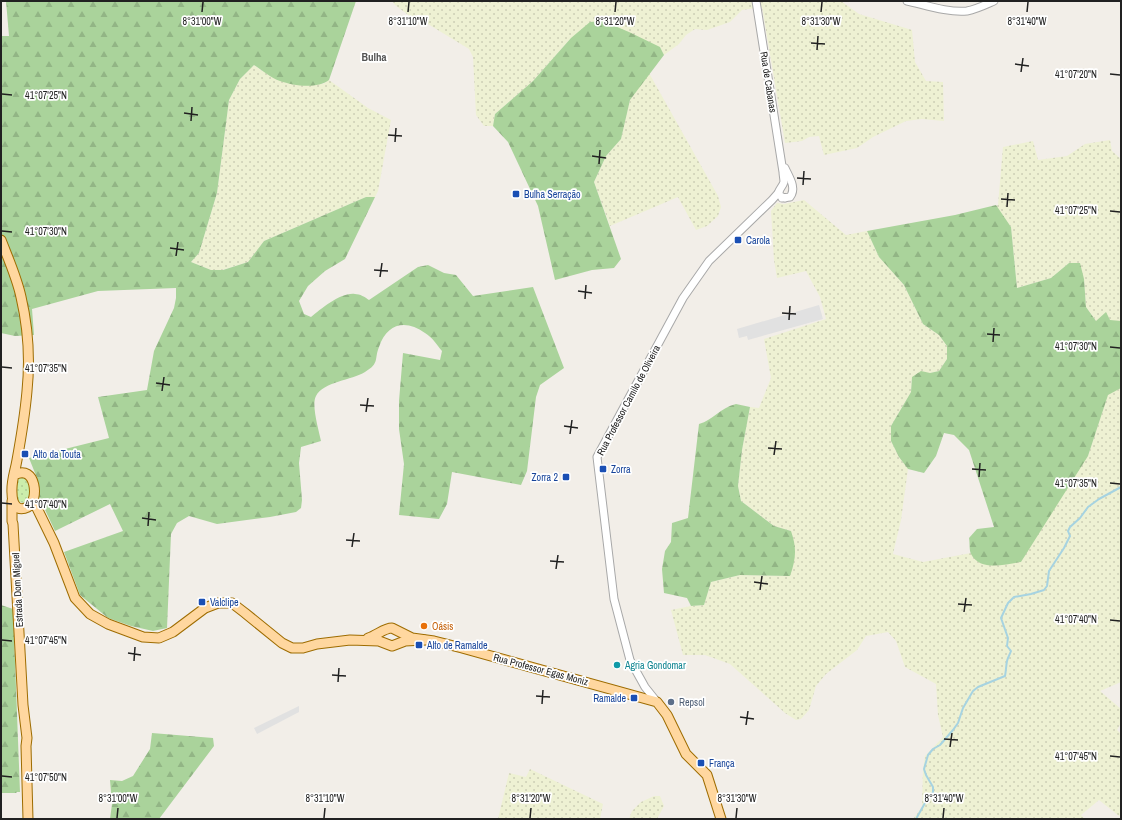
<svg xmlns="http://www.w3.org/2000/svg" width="1122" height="820" font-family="'Archivo Narrow',sans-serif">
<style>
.farmland{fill:url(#farmland-dots)}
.grass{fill:url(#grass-dots)}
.forest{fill:url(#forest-firs)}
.parking{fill:#e1e1e1}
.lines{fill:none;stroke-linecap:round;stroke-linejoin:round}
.stream{stroke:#a6d3e1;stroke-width:2}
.minor-casing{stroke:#a8a8a8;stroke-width:9}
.major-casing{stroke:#9e6c00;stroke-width:11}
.minor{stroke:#fff;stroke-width:7}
.major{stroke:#ffd79f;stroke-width:9}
.ticks{fill:none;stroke:#212121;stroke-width:1.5}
.transit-dot{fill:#1a4fb4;stroke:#fff;stroke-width:1.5}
.food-dot{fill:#e8710a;stroke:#fff;stroke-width:1.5}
.culture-dot{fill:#0f9aa8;stroke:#fff;stroke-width:1.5}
.service-dot{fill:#5c6f8a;stroke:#fff;stroke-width:1.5}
.labels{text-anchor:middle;stroke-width:3.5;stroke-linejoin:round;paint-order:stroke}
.street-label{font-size:10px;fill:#212121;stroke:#fff}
.transit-label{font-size:10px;fill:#164399;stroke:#fff;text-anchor:start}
.food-label{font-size:10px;fill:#c56008;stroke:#fff;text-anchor:start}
.culture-label{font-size:10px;fill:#0d838f;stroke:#fff;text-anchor:start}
.service-label{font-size:10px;fill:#4e5e75;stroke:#fff;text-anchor:start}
.neighbourhood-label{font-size:11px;font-weight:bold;fill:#545454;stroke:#fff}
.ticks-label{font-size:10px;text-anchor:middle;fill:#212121;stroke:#fff;stroke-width:3.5;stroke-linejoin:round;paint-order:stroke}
</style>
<defs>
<pattern id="farmland-dots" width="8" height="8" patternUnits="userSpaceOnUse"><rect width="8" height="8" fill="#eef1d3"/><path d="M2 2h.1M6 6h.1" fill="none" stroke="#ccceb5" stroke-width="1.8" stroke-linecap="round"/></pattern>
<pattern id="grass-dots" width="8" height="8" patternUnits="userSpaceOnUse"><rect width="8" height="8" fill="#cbedac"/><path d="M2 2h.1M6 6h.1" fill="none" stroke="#aecb94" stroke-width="1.8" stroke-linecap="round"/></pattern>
<pattern id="forest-firs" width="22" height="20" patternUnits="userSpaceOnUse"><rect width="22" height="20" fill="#aad39b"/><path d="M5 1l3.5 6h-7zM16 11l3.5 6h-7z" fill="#92b585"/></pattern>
</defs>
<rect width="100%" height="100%" fill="#f2eee8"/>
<g class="farmland">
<path d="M 392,1 L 841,1 L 859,14 L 912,30 L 915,62 L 926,81 L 943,82 L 944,121 L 922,119 L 906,121 L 873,137 L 857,148 L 824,155 L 819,136 L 809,137 L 802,141 L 785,143 L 762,7 L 742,10 L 730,22 L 707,30 L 695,29 L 686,35 L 679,44 L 664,55 L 660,47 L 571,38 L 533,81 L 495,114 L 493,126 L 484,126 L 476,115 L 473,57 L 469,49 L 423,21 L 411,17 L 395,5 Z"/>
<path d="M 254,65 L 262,71 L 323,84 L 329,80 L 368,108 L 391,120 L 378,191 L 375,197 L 366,197 L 264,241 L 248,262 L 222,270 L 211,270 L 191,262 L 199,253 L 217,193 L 229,100 L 240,79 Z"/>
<path d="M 649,73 L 718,196 L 721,207 L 718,216 L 707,226 L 696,230 L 678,197 L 610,226 L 594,182 L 606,156 L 621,139 L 630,100 Z"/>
<path d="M 1110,140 L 1112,151 L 1121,159 L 1121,321 L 1096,321 L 1086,307 L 1084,279 L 1069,263 L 1051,278 L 1017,288 L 1011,227 L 996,206 L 998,205 L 1003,147 L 1033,141 L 1038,160 L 1067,156 L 1085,144 Z"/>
<path d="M 804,200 L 846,235 L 867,231 L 879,257 L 904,285 L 923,324 L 939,335 L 947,346 L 947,359 L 939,371 L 912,377 L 911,392 L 891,426 L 891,441 L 899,457 L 908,469 L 901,520 L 893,554 L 923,562 L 971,553 L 978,561 L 1088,456 L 1108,394 L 1121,388 L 1121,682 L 1100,691 L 1121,709 L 1121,723 L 1117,730 L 1121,734 L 1121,814 L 1119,816 L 1099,800 L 1081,815 L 1085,819 L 913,819 L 922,807 L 923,770 L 925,756 L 943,737 L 938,715 L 936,684 L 905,667 L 896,641 L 888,632 L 866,636 L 857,650 L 826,674 L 816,686 L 809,710 L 801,719 L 796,720 L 785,713 L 730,664 L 705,655 L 683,655 L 671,610 L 691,606 L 704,605 L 711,582 L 740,575 L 790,576 L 791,531 L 774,526 L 741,501 L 738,486 L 742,450 L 750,407 L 759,408 L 771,378 L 764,339 L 826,319 L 820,297 L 806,271 L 777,278 L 774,260 L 771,211 L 777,203 L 784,204 Z"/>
<path d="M 530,769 L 603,804 L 600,819 L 498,819 L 509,773 L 526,777 Z"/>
<path d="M 654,796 L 660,796 L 664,806 L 657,819 L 629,819 L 632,811 L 641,802 Z"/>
</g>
<path class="grass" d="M 21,477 L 26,478 C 30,485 32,498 24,503 L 19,502 L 16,498 L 16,479 Z"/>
<g class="forest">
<path d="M 6,1 L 356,1 L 329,80 C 317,89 294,86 280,81 C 271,78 262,70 254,65 L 240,79 L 229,100 L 217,193 L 199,253 L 191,262 L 211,270 L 223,270 L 248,262 L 264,241 L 366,197 L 375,197 L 345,259 L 325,271 L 308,286 L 299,301 L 304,314 L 311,317 C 321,309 341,292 355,294 C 360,294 365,297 369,300 L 418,267 L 428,265 L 444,273 L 456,275 L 473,296 L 533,287 L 564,368 L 540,385 L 536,397 L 527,471 L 521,485 L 452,472 L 447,504 L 439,519 L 399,515 L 404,464 L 399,429 L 399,401 L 403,353 L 440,360 L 442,351 C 437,345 432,337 425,333 C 406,319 387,323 379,347 C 374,359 380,363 365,372 C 352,380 323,382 316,396 C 311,405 319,431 321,441 L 301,447 L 299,463 L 302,500 L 301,508 L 296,512 L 270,517 L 217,524 L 189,516 L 177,523 L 171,534 L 167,628 L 153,631 L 131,626 L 108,618 L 80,595 L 64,552 L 123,531 L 110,504 L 55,531 L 39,497 L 37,478 L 29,458 L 109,438 L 98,397 L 147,390 L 154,351 L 174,308 L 176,298 L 176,288 L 98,291 L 32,309 L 34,335 L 15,336 L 1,333 L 1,36 L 9,36 Z"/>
<path d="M 603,21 L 629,32 L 660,47 L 664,55 L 630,100 L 621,139 L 606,156 L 594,182 L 621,259 L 614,268 L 592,270 L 555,280 L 538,206 L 508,142 L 493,126 L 495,114 L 533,81 L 571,38 L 590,22 Z"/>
<path d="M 996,205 L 1011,227 L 1017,288 L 1051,278 L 1069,263 L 1080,263 L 1084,279 L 1086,307 L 1096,321 L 1106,312 L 1110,320 L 1121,321 L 1121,388 L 1108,395 L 1088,456 L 1021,562 C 1006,564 980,572 971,554 C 969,550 970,543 969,538 L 977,529 L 994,527 L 969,450 L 954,435 L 944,433 L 936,456 L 924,473 L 908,469 L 899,457 L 891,441 L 891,426 L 911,392 L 912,377 L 921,371 L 930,373 L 939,371 L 947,359 L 947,346 L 939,335 L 923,324 L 904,285 L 879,257 L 867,231 L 955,215 Z"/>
<path d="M 736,404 L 750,407 L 742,450 L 738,486 L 741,501 L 774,526 L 791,531 C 797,548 796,559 790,576 L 740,575 L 711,582 L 704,605 L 691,606 L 687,598 L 664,593 L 662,569 L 665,551 L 671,542 L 672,523 L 688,518 L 699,424 C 713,420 720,408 736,404 Z"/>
<path d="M 1,605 L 13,609 L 20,792 L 17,792 L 16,793 L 1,793 Z"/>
<path d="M 152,733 L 213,738 L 214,746 L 159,819 L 110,819 L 112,804 L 110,780 L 122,781 L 133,776 L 150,749 Z"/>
</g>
<g class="parking">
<path d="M 819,305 L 823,319 L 748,340 L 747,336 L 739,338 L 737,329 Z"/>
<path d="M 299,706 L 299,712 L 257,734 L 254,728 Z"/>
</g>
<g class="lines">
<path class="stream" d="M 916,819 L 925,803 L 933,792 L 933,787 L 926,775 L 924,769 L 928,755 L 933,749 L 940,745 L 953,730 L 958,723 L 963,708 L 973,691 L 978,687 L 1005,676 C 1006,671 1006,666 1007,661 C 1008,657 1010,654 1011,651 L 1007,646 L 1008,638 L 1001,618 L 1008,603 L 1014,597 L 1031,594 L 1044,590 L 1047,586 L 1049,571 L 1064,548 L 1070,536 L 1068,531 L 1070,527 L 1080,518 L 1088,507 L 1099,499 L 1121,487"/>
<defs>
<g id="minor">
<path d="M 756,1 L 783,172 C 783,175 784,179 784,182 C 782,189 772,194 785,198"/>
<path d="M 907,1 C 925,5 949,13 967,11 C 977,9 985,5 994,1"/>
<path d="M 782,198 L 790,197 C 797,188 789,177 785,168"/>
<path d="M 657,702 L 645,687 L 630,660 L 614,599 L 597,457 L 683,298 L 709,261 L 772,200 L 779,192"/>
</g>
<g id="major">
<path d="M 1,240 C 8,258 17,278 21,297 C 28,327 30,361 27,391 C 25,414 21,438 17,460 C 15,472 11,481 12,493 C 12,502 16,513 28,507 C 39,502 37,463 14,475"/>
<path d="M 33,500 L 54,543 L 75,598 L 90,614 L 108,624 L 143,637 L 159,638 L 173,632 L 205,608 L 218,603 L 232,603 L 245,613 L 282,643 L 292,648 L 303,648 L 317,644 L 350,640 L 379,641 L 392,646 L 405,641 L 424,640"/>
<path d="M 12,501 L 12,521 L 13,524 L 23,705 L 27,738 L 26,746 L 28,819"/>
<path d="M 368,638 C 376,636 384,628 392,628 L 412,638 L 434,641 L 462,648 L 657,702 L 667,715 L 686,754 L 707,775 L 721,819"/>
</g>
</defs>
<use href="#minor" class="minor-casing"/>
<use href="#major" class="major-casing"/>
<use href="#minor" class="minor"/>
<use href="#major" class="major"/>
</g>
<path class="ticks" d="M 202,12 L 203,2M 408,12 L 409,2M 615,12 L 616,2M 821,12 L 822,2M 1027,12 L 1028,2M 811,43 L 825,44M 817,50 L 818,36M 1015,64 L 1029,66M 1021,72 L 1023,58M 1110,74 L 1120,75M 2,94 L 12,95M 184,113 L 198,115M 191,121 L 192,107M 388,135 L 402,136M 395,142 L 396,128M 592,156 L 606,158M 599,164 L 600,150M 797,178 L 811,179M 803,185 L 804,171M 1001,199 L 1015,200M 1007,207 L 1008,193M 1110,211 L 1120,212M 2,231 L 12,232M 170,248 L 184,250M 176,256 L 178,242M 374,270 L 388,271M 380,277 L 382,263M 578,291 L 592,293M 585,299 L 586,285M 782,313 L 796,314M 789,320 L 790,306M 987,334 L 1000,335M 993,342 L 994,328M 1110,347 L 1120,348M 2,367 L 12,368M 156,383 L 170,385M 162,391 L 164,377M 360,405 L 374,406M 366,412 L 368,398M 564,426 L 578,428M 570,434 L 572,420M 768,448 L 782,449M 774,455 L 776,441M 972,469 L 986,470M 979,477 L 980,463M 1110,483 L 1120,484M 2,503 L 12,504M 142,518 L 156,520M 148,526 L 149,512M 346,540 L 360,541M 352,547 L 354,533M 550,561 L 564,562M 556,569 L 558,555M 754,582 L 768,584M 760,590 L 762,576M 958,604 L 972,605M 964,612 L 966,598M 1110,620 L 1120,621M 2,640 L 12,641M 128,653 L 141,655M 134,661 L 135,647M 332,675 L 346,676M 338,682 L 339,668M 536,696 L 550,697M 542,704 L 543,690M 740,717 L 754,719M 746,725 L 748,711M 944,739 L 958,740M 950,747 L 952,733M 1110,756 L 1120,757M 2,776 L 12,777M 117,818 L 118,808M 324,818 L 325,808M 530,818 L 531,808M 736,818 L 737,808M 943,818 L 944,808"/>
<g class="transit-dot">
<rect x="512" y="190" width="8" height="8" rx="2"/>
<rect x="734" y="236" width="8" height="8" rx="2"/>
<rect x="21" y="450" width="8" height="8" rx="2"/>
<rect x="599" y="465" width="8" height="8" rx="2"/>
<rect x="562" y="473" width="8" height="8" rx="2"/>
<rect x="198" y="598" width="8" height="8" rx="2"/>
<rect x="415" y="641" width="8" height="8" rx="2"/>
<rect x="630" y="694" width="8" height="8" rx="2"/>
<rect x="697" y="759" width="8" height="8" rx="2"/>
</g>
<circle class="food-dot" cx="424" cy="626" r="4"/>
<circle class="culture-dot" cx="617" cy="665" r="4"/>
<circle class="service-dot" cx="671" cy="702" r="4"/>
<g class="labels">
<g class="street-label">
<text transform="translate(769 82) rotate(81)" y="4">Rua de Cabanas</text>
<text transform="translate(628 400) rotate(-62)" y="4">Rua Professor Camilo de Oliveira</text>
<text transform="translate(17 590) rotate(-93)" y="4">Estrada Dom Miguel</text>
<text transform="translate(541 669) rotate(15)" y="4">Rua Professor Egas Moniz</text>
</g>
<g class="transit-label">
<text x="524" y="198">Bulha Serração</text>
<text x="746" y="244">Carola</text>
<text x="33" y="458">Alto da Touta</text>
<text x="611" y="473">Zorra</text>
<text x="558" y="481" text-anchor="end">Zorra 2</text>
<text x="210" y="606">Valclipe</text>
<text x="427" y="649">Alto de Ramalde</text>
<text x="626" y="702" text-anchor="end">Ramalde</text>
<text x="709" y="767">França</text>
</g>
<g class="food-label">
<text x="432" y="630">Oásis</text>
</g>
<g class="culture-label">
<text x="625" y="669">Agria Gondomar</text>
</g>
<g class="service-label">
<text x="679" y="706">Repsol</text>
</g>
<g class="neighbourhood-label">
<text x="374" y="61">Bulha</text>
</g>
</g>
<g class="ticks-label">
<text x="202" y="25">8°31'00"W</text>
<text x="408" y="25">8°31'10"W</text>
<text x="615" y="25">8°31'20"W</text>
<text x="821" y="25">8°31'30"W</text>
<text x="1027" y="25">8°31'40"W</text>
<text x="1076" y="78">41°07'20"N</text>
<text x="46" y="99">41°07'25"N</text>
<text x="1076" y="214">41°07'25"N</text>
<text x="46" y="235">41°07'30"N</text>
<text x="1076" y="350">41°07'30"N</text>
<text x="46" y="372">41°07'35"N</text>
<text x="1076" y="487">41°07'35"N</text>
<text x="46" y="508">41°07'40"N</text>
<text x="1076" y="623">41°07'40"N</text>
<text x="46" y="644">41°07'45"N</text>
<text x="1076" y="760">41°07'45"N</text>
<text x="46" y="781">41°07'50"N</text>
<text x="118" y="802">8°31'00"W</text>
<text x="325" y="802">8°31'10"W</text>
<text x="531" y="802">8°31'20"W</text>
<text x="737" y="802">8°31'30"W</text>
<text x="944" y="802">8°31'40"W</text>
</g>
<rect width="1122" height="820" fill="none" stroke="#212121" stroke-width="4"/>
</svg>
